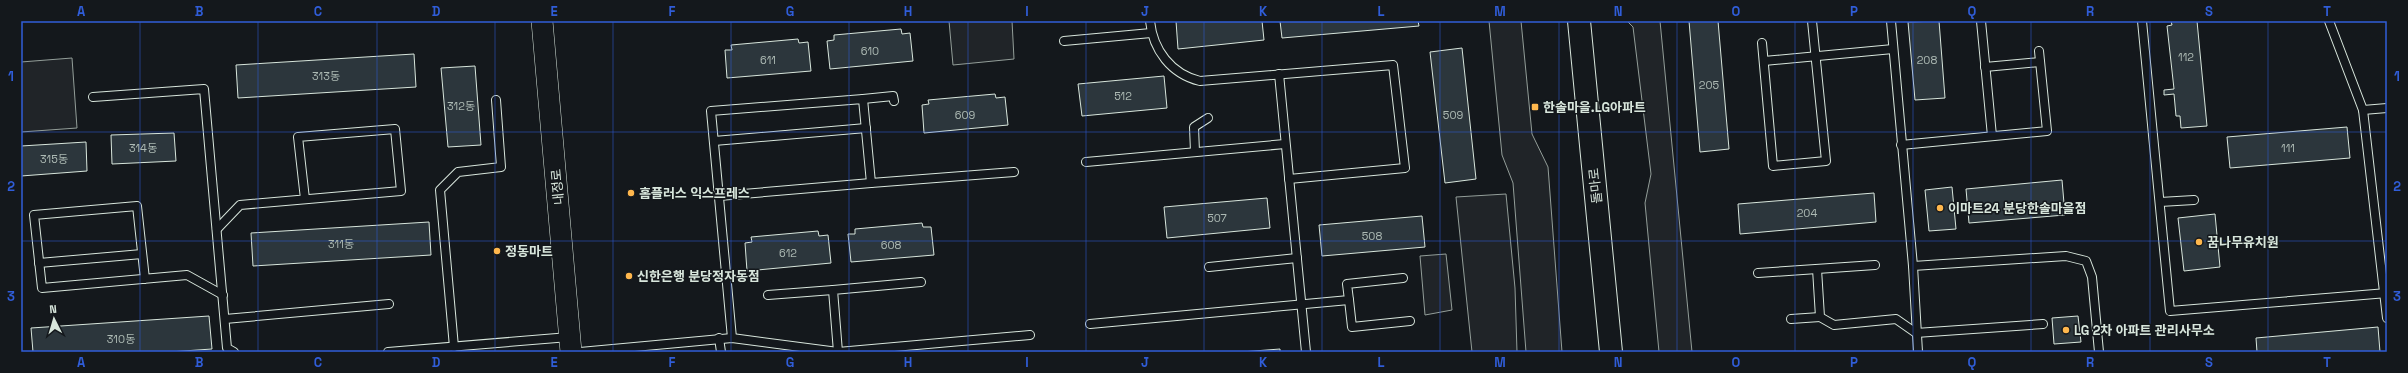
<svg xmlns="http://www.w3.org/2000/svg" width="2408" height="373" font-family="'Space Grotesk','Noto Sans KR',sans-serif">
<style>
.green{fill:#202428;stroke:#939e99}
.building{fill:#2c363c;stroke:#d8e6dc}
.lines{fill:none;stroke-linecap:round;stroke-linejoin:round}
.service-casing{stroke:#d8e6dc;stroke-width:10}
.tertiary-casing{stroke:#d8e6dc;stroke-width:22}
.primary-casing{stroke:#d8e6dc;stroke-width:24}
.service{stroke:#14181c;stroke-width:8}
.tertiary{stroke:#14181c;stroke-width:21}
.primary{stroke:#14181c;stroke-width:22}
.grid{fill:none;stroke:#305dd8;stroke-width:1;stroke-opacity:0.55}
.poi-dot{fill:#ffb74d;stroke:#14181c;stroke-width:1.5}
.labels{text-anchor:middle;stroke-width:3;stroke-linejoin:round;paint-order:stroke}
.number-label{font-size:11px;fill:#adbab4}
.poi-label{font-size:13px;font-weight:bold;fill:#d8e6dc;stroke:#14181c;text-anchor:start}
.street-label{font-size:13px;fill:#d8e6dc;stroke:#14181c}
.neatline{fill:none;stroke:#305dd8;stroke-width:1.5}
.grid-label{font-size:13px;text-anchor:middle;font-weight:bold;fill:#305dd8}
</style>
<rect width="100%" height="100%" fill="#14181c"/>
<g class="green">
<path d="M 949,21 L 1012,21 L 1014,59 L 953,65 Z"/>
<path d="M 1489,21 L 1521,21 L 1532,134 L 1548,167 L 1562,352 L 1526,352 L 1513,183 L 1502,155 Z"/>
<path d="M 1627,21 L 1660,21 L 1692,352 L 1659,352 L 1645,203 L 1651,174 L 1633,27 Z"/>
<path d="M 72,58 L 77,128 L 21,132 L 21,62 Z"/>
<path d="M 1506,194 L 1515,288 L 1517,352 L 1472,352 L 1456,197 Z"/>
<path d="M 1446,254 L 1452,310 L 1425,315 L 1420,256 Z"/>
</g>
<g class="building">
<path d="M 1176,21 L 1262,21 L 1264,40 L 1178,49 Z"/>
<path d="M 1280,21 L 1418,21 L 1419,26 L 1282,38 Z"/>
<path d="M 1689,21 L 1718,21 L 1729,149 L 1700,152 Z"/>
<path d="M 1939,21 L 1945,98 L 1915,100 L 1908,22 Z"/>
<path d="M 2171,21 L 2197,21 L 2207,126 L 2181,128 L 2180,116 L 2176,116 L 2174,94 L 2164,95 L 2164,90 L 2174,89 L 2167,26 L 2172,25 Z"/>
<path d="M 901,29 L 902,34 L 910,33 L 913,61 L 830,69 L 827,41 L 834,40 L 834,35 Z"/>
<path d="M 798,39 L 799,43 L 808,42 L 811,71 L 727,78 L 725,50 L 732,50 L 731,45 Z"/>
<path d="M 1462,48 L 1476,179 L 1445,183 L 1430,52 Z"/>
<path d="M 414,54 L 416,87 L 238,98 L 236,65 Z"/>
<path d="M 475,66 L 481,145 L 448,147 L 441,68 Z"/>
<path d="M 1164,76 L 1167,108 L 1082,116 L 1078,84 Z"/>
<path d="M 995,94 L 996,98 L 1005,97 L 1008,125 L 924,133 L 922,105 L 929,104 L 928,100 Z"/>
<path d="M 2347,127 L 2350,158 L 2230,168 L 2227,137 Z"/>
<path d="M 174,133 L 176,161 L 112,164 L 111,135 Z"/>
<path d="M 86,142 L 87,171 L 21,176 L 21,146 Z"/>
<path d="M 2062,180 L 2065,215 L 1969,223 L 1966,189 Z"/>
<path d="M 1952,187 L 1956,229 L 1929,231 L 1925,190 Z"/>
<path d="M 1874,193 L 1876,222 L 1740,234 L 1738,204 Z"/>
<path d="M 1267,198 L 1270,228 L 1167,238 L 1164,207 Z"/>
<path d="M 2215,214 L 2220,267 L 2184,271 L 2178,218 Z"/>
<path d="M 1422,216 L 1425,247 L 1322,256 L 1319,225 Z"/>
<path d="M 429,222 L 431,255 L 253,266 L 251,233 Z"/>
<path d="M 922,223 L 923,227 L 931,227 L 934,255 L 851,262 L 848,234 L 855,234 L 855,229 Z"/>
<path d="M 818,231 L 819,236 L 828,235 L 831,263 L 747,271 L 745,243 L 752,242 L 751,237 Z"/>
<path d="M 209,316 L 212,349 L 169,352 L 33,352 L 31,328 Z"/>
<path d="M 2078,316 L 2081,342 L 2054,344 L 2052,318 Z"/>
<path d="M 2378,327 L 2380,352 L 2257,352 L 2256,338 Z"/>
<path d="M 1280,349 L 1280,352 L 1241,352 Z"/>
</g>
<g class="lines">
<defs>
<g id="service">
<path d="M 1150,21 C 1153,50 1171,74 1200,81 L 1393,65 L 1405,168 L 1289,179"/>
<path d="M 1891,21 L 1913,266 L 1918,352"/>
<path d="M 1981,21 L 1992,136"/>
<path d="M 2142,21 L 2170,311 L 2387,293"/>
<path d="M 2329,21 L 2363,110 L 2387,318"/>
<path d="M 1064,41 L 1151,33"/>
<path d="M 1762,43 L 1773,166 L 1826,161 L 1812,21"/>
<path d="M 1764,61 L 1893,49"/>
<path d="M 1985,67 L 2040,62"/>
<path d="M 1279,74 L 1306,352"/>
<path d="M 93,97 L 204,89 L 227,348 L 234,352"/>
<path d="M 863,99 L 893,96 L 894,101"/>
<path d="M 2363,110 L 2387,108"/>
<path d="M 714,141 L 866,128"/>
<path d="M 1901,145 L 2047,131 L 2039,51"/>
<path d="M 1195,152 L 1194,127 L 1208,118"/>
<path d="M 1086,162 L 1285,144"/>
<path d="M 719,196 L 871,183"/>
<path d="M 2160,202 L 2194,200"/>
<path d="M 217,229 L 240,205 L 401,191 L 395,129 L 298,137 L 305,199"/>
<path d="M 39,263 L 142,254"/>
<path d="M 1913,266 L 2066,256 L 2086,261 L 2092,277 L 2099,352"/>
<path d="M 1209,267 L 1297,258"/>
<path d="M 1817,269 L 1820,317 L 1834,325 L 1896,319 L 1916,333 L 2043,324"/>
<path d="M 1758,273 L 1875,265"/>
<path d="M 145,279 L 137,206 L 34,215 L 42,288 L 187,275 L 223,295"/>
<path d="M 768,295 L 833,290"/>
<path d="M 1349,300 L 1352,327 L 1410,321"/>
<path d="M 225,319 L 389,304"/>
<path d="M 1791,319 L 1820,317"/>
<path d="M 1090,324 L 1349,300 L 1347,284 L 1403,278"/>
<path d="M 719,338 L 721,352"/>
<path d="M 732,338 L 711,111 L 863,99 L 871,183 L 1014,172"/>
<path d="M 454,347 L 440,190 L 458,172 L 501,167 L 496,100"/>
<path d="M 388,352 L 569,337"/>
<path d="M 580,352 L 732,338 L 838,352 L 1030,335"/>
<path d="M 838,352 L 833,290 L 921,282"/>
</g>
<path id="tertiary" d="M 542,21 L 571,352"/>
<path id="primary" d="M 1579,21 L 1611,352"/>
</defs>
<use href="#service" class="service-casing"/>
<use href="#tertiary" class="tertiary-casing"/>
<use href="#primary" class="primary-casing"/>
<use href="#service" class="service"/>
<use href="#tertiary" class="tertiary"/>
<use href="#primary" class="primary"/>
</g>
<path class="grid" d="M 140,21 L 140,352M 258,21 L 258,352M 377,21 L 377,352M 495,21 L 495,352M 613,21 L 613,352M 731,21 L 731,352M 849,21 L 849,352M 968,21 L 968,352M 1086,21 L 1086,352M 1204,21 L 1204,352M 1322,21 L 1322,352M 1440,21 L 1440,352M 1559,21 L 1559,352M 1677,21 L 1677,352M 1795,21 L 1795,352M 1913,21 L 1913,352M 2031,21 L 2031,352M 2150,21 L 2150,352M 2268,21 L 2268,352M 21,132 L 2387,132M 21,241 L 2387,241"/>
<g class="poi-dot">
<rect x="1531" y="103" width="8" height="8" rx="2"/>
<circle cx="631" cy="193" r="4"/>
<circle cx="1940" cy="208" r="4"/>
<circle cx="2199" cy="242" r="4"/>
<circle cx="497" cy="251" r="4"/>
<circle cx="629" cy="276" r="4"/>
<circle cx="2066" cy="330" r="4"/>
</g>
<g class="labels">
<g class="number-label">
<text x="870" y="55">610</text>
<text x="2186" y="61">112</text>
<text x="768" y="64">611</text>
<text x="1927" y="64">208</text>
<text x="326" y="80">313동</text>
<text x="1709" y="89">205</text>
<text x="1123" y="100">512</text>
<text x="461" y="110">312동</text>
<text x="965" y="119">609</text>
<text x="1453" y="119">509</text>
<text x="143" y="152">314동</text>
<text x="2288" y="152">111</text>
<text x="54" y="163">315동</text>
<text x="1807" y="217">204</text>
<text x="1217" y="222">507</text>
<text x="1372" y="240">508</text>
<text x="341" y="248">311동</text>
<text x="891" y="249">608</text>
<text x="788" y="257">612</text>
<text x="121" y="343">310동</text>
</g>
<g class="poi-label">
<text x="1543" y="112">한솔마을.LG아파트</text>
<text x="639" y="198">홈플러스 익스프레스</text>
<text x="1948" y="213">이마트24 분당한솔마을점</text>
<text x="2207" y="247">꿈나무유치원</text>
<text x="505" y="256">정동마트</text>
<text x="637" y="281">신한은행 분당정자동점</text>
<text x="2074" y="335">LG 2차 아파트 관리사무소</text>
</g>
<g class="street-label">
<text transform="translate(1595 186) rotate(-96)" y="5">돌마로</text>
<text transform="translate(557 187) rotate(-95)" y="5">내정로</text>
</g>
</g>
<rect width="2408" height="373" fill="none" stroke="#14181c" stroke-width="44"/>
<g transform="translate(54 319) rotate(355)" stroke="#14181c" stroke-width="3" paint-order="stroke">
<path d="M0-3L7 15L0 10L-7 15Z" fill="#d8e6dc"/>
<text y="-6" font-size="11" font-weight="bold" text-anchor="middle" fill="#d8e6dc">N</text>
</g>
<rect x="22" y="22" width="2364" height="329" class="neatline"/>
<g class="grid-label">
<text x="81" y="16">A</text>
<text x="199" y="16">B</text>
<text x="318" y="16">C</text>
<text x="436" y="16">D</text>
<text x="554" y="16">E</text>
<text x="672" y="16">F</text>
<text x="790" y="16">G</text>
<text x="908" y="16">H</text>
<text x="1027" y="16">I</text>
<text x="1145" y="16">J</text>
<text x="1263" y="16">K</text>
<text x="1381" y="16">L</text>
<text x="1500" y="16">M</text>
<text x="1618" y="16">N</text>
<text x="1736" y="16">O</text>
<text x="1854" y="16">P</text>
<text x="1972" y="16">Q</text>
<text x="2090" y="16">R</text>
<text x="2209" y="16">S</text>
<text x="2327" y="16">T</text>
<text x="11" y="81">1</text>
<text x="2397" y="81">1</text>
<text x="11" y="191">2</text>
<text x="2397" y="191">2</text>
<text x="11" y="301">3</text>
<text x="2397" y="301">3</text>
<text x="81" y="367">A</text>
<text x="199" y="367">B</text>
<text x="318" y="367">C</text>
<text x="436" y="367">D</text>
<text x="554" y="367">E</text>
<text x="672" y="367">F</text>
<text x="790" y="367">G</text>
<text x="908" y="367">H</text>
<text x="1027" y="367">I</text>
<text x="1145" y="367">J</text>
<text x="1263" y="367">K</text>
<text x="1381" y="367">L</text>
<text x="1500" y="367">M</text>
<text x="1618" y="367">N</text>
<text x="1736" y="367">O</text>
<text x="1854" y="367">P</text>
<text x="1972" y="367">Q</text>
<text x="2090" y="367">R</text>
<text x="2209" y="367">S</text>
<text x="2327" y="367">T</text>
</g>
</svg>
